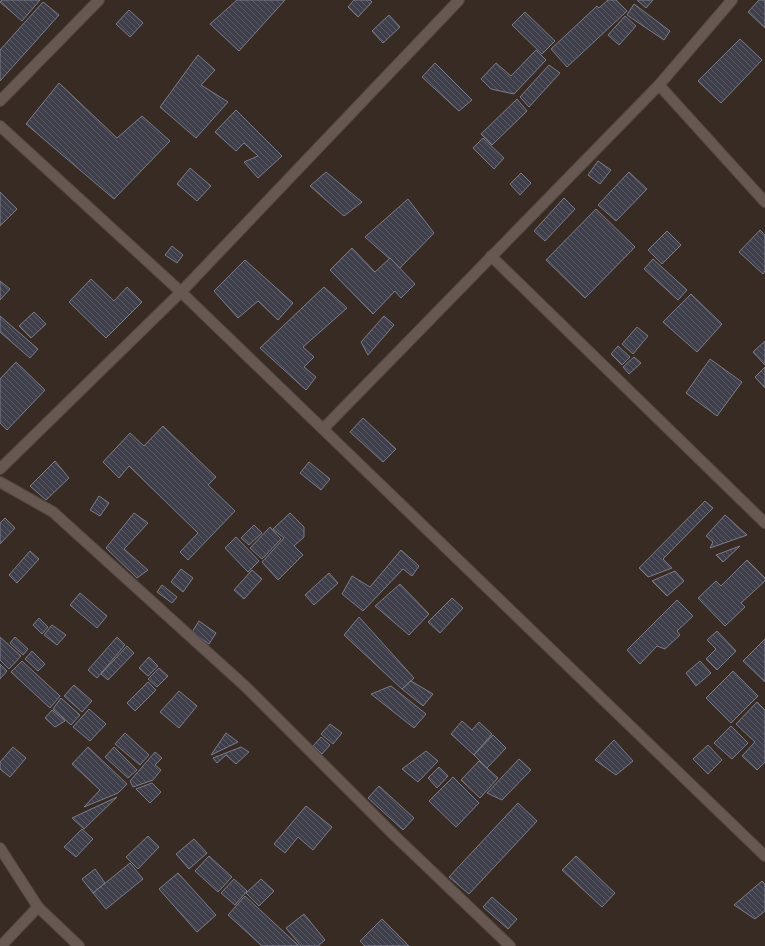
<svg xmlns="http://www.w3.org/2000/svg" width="765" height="946" font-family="Cabin,sans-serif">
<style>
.building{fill:url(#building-back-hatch);stroke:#7c7c8a}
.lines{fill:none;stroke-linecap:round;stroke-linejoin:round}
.street-casing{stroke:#544943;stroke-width:12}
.street{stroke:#675851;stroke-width:10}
</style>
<defs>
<pattern id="building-back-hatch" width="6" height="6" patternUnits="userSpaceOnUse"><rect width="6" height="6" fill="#3f3f4c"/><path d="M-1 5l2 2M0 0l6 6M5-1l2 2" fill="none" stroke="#5a5a65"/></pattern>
</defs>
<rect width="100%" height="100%" fill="#382b24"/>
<g class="building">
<path d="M 2,0 L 40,0 L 22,21 L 0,2 Z"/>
<path d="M 237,0 L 285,0 L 239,51 L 210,24 Z"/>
<path d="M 354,0 L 370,0 L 372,2 L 358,17 L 348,7 Z"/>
<path d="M 608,0 L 616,0 L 627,11 L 567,67 L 551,49 L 597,6 L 599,8 Z"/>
<path d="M 637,0 L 653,0 L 646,8 Z"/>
<path d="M 759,0 L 765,0 L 765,28 L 748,12 Z"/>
<path d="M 43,2 L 59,15 L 0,81 L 0,50 Z"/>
<path d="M 634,4 L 670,31 L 664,40 L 627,15 Z"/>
<path d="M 129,10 L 143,23 L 130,37 L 116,24 Z"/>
<path d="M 525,12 L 555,41 L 542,54 L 512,25 Z"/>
<path d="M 389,15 L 400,27 L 383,43 L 372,31 Z"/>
<path d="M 625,16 L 636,26 L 619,45 L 608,35 Z"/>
<path d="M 740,39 L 762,60 L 721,103 L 698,81 Z"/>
<path d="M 536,50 L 546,60 L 514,94 L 491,89 L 481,79 L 496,63 L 511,76 Z"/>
<path d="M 198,55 L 215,70 L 201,85 L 228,102 L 196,138 L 160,107 Z"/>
<path d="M 435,63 L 472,100 L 459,111 L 422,77 Z"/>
<path d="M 549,65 L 560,73 L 529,107 L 520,97 Z"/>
<path d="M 59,83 L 117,138 L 142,116 L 170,141 L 114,199 L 26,124 Z"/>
<path d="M 517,99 L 527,111 L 492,145 L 481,134 Z"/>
<path d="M 236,110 L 282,156 L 258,178 L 244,162 L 258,156 L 244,143 L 236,151 L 215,132 Z"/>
<path d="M 483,138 L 504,158 L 494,169 L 473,148 Z"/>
<path d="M 598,161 L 611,170 L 600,184 L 588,175 Z"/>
<path d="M 190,168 L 211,186 L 197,201 L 177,184 Z"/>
<path d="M 326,172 L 362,202 L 344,216 L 310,186 Z"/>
<path d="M 629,172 L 647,189 L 616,221 L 598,205 Z"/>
<path d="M 521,173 L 531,183 L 520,195 L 510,184 Z"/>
<path d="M 0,192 L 17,209 L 0,226 Z"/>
<path d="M 564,198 L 575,209 L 545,241 L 534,231 Z"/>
<path d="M 408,199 L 434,233 L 400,268 L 365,237 Z"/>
<path d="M 596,209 L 635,247 L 585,298 L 546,260 Z"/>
<path d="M 760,230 L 765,235 L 765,271 L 763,274 L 739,252 Z"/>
<path d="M 667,231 L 681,245 L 662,264 L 648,250 Z"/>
<path d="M 172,246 L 183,255 L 177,263 L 165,255 Z"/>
<path d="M 352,248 L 375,272 L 390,258 L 415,284 L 401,298 L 395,291 L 373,314 L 330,270 Z"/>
<path d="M 653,259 L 687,290 L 678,300 L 644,269 Z"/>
<path d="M 245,260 L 293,303 L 278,320 L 258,301 L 238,318 L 214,291 Z"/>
<path d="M 91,279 L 114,301 L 127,287 L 142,302 L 106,338 L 69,302 Z"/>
<path d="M 0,281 L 10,289 L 0,300 Z"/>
<path d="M 324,287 L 347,308 L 303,347 L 314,357 L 304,367 L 316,377 L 306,390 L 260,348 Z"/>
<path d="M 691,294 L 722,324 L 697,352 L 663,322 Z"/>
<path d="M 34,312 L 46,324 L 31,338 L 19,326 Z"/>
<path d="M 0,316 L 38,349 L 30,358 L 0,332 Z"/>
<path d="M 384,316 L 394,325 L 368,355 L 361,342 Z"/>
<path d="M 637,327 L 648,336 L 633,354 L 622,344 Z"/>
<path d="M 765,341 L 765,365 L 753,352 Z"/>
<path d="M 618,346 L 630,357 L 622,365 L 611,354 Z"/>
<path d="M 634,357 L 641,363 L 629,374 L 623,367 Z"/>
<path d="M 710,359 L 742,382 L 717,416 L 686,393 Z"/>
<path d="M 16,362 L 45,390 L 7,430 L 0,423 L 0,379 Z"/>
<path d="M 765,367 L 765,388 L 755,377 Z"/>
<path d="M 363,418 L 396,449 L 383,462 L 350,432 Z"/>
<path d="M 163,426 L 216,477 L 208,485 L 235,511 L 188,560 L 180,552 L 198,533 L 129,466 L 119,478 L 103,462 L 130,433 L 144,446 Z"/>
<path d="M 55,461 L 69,478 L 46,500 L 30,486 Z"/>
<path d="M 309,462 L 330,479 L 321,490 L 300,473 Z"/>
<path d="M 99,496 L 109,503 L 100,516 L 90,510 Z"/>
<path d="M 705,501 L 713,508 L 663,559 L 672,568 L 648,577 L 639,568 Z"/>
<path d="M 134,513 L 148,523 L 124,549 L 148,570 L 137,578 L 106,548 Z"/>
<path d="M 290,513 L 304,527 L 304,537 L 294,546 L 303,555 L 278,580 L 262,562 L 284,538 L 273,529 Z"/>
<path d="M 725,515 L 747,535 L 710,548 L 713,542 L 706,536 Z"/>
<path d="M 5,518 L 15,528 L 0,544 L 0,523 Z"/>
<path d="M 254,525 L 262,533 L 249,545 L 241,538 Z"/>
<path d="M 270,527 L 281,539 L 262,559 L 250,548 Z"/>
<path d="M 236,537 L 259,561 L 248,572 L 225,548 Z"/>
<path d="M 740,546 L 723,562 L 716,555 Z"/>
<path d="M 401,550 L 419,566 L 412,576 L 403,569 L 363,611 L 342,594 L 352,576 L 370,587 Z"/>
<path d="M 30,551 L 39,559 L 17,583 L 9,575 Z"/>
<path d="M 747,560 L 765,578 L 765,581 L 741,603 L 745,607 L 725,626 L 698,598 L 716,581 L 721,586 Z"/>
<path d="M 181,569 L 193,578 L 183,592 L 171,582 Z"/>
<path d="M 252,570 L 262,579 L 244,599 L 234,590 Z"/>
<path d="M 675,571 L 684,581 L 667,596 L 652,581 Z"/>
<path d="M 329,573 L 338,583 L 314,605 L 305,595 Z"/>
<path d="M 400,584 L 429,614 L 409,635 L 375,606 Z"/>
<path d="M 162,585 L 177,597 L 172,603 L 157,592 Z"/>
<path d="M 80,593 L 107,616 L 97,628 L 70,605 Z"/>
<path d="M 452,598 L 463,608 L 440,633 L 428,622 Z"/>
<path d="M 677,600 L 693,616 L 677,631 L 680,635 L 665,649 L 657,646 L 640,664 L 627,650 Z"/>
<path d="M 359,617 L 414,678 L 402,689 L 344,635 Z"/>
<path d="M 39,618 L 48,627 L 42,634 L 33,625 Z"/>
<path d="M 199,621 L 216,633 L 209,644 L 192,632 Z"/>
<path d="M 52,625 L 66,635 L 57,645 L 44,635 Z"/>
<path d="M 717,631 L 736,651 L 717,670 L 706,659 L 716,649 L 707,640 Z"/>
<path d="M 0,637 L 21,656 L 9,669 L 0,660 Z"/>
<path d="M 15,637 L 28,649 L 23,655 L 10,643 Z"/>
<path d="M 117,637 L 125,645 L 97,678 L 88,670 Z"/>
<path d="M 765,639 L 765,682 L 743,661 Z"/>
<path d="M 127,646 L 134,653 L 108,680 L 101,674 Z"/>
<path d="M 32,651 L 45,664 L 38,671 L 25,659 Z"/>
<path d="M 149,657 L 158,666 L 148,676 L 139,668 Z"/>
<path d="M 22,661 L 60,696 L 50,708 L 11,672 Z"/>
<path d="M 700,661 L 711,673 L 696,686 L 686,673 Z"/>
<path d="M 0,664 L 7,671 L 0,679 Z"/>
<path d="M 159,668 L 168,676 L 157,687 L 148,679 Z"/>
<path d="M 733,671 L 758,696 L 731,723 L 706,698 Z"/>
<path d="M 411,681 L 433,694 L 423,706 L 402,689 Z"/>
<path d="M 148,682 L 156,690 L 135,711 L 127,703 Z"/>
<path d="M 74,685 L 92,701 L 82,712 L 64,696 Z"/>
<path d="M 391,686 L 426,714 L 414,728 L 371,694 Z"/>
<path d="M 179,691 L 197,706 L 179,728 L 160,712 Z"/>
<path d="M 61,698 L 80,715 L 71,725 L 53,709 Z"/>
<path d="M 757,702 L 765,710 L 765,762 L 757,770 L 742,756 L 755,742 L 736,724 Z"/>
<path d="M 89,709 L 106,724 L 90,741 L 73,727 Z"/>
<path d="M 52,710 L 65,721 L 55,727 L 45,718 Z"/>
<path d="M 462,721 L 472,730 L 479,722 L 492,734 L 474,755 L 451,734 Z"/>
<path d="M 330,724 L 342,733 L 333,744 L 321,734 Z"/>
<path d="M 731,726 L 748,743 L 732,759 L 714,743 Z"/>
<path d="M 125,733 L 149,755 L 140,765 L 115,744 Z"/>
<path d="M 226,733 L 238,742 L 211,755 Z"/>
<path d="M 493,735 L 506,748 L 487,768 L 474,755 Z"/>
<path d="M 321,737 L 330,745 L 322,754 L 313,746 Z"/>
<path d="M 614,740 L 633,761 L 616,775 L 595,760 Z"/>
<path d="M 708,745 L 722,760 L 708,774 L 693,759 Z"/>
<path d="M 13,747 L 26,758 L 10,777 L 0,769 L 0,762 Z"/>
<path d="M 88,747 L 127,784 L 118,793 L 84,807 L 100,790 L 72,764 Z"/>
<path d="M 114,747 L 137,770 L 128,778 L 105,757 Z"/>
<path d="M 241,747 L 249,752 L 236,764 L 226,755 L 217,763 L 213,758 Z"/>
<path d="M 426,751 L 438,761 L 418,782 L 402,769 Z"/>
<path d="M 155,752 L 162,758 L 155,765 L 161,770 L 153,780 L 133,787 L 130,781 Z"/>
<path d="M 519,759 L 531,770 L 502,800 L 487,793 Z"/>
<path d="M 479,761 L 498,778 L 480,798 L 461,780 Z"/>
<path d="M 439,767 L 448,776 L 437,788 L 428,778 Z"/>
<path d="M 453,777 L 479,803 L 456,827 L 429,801 Z"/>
<path d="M 152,783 L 161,792 L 150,803 L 136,789 Z"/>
<path d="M 379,786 L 414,818 L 403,830 L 368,798 Z"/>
<path d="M 117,797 L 84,829 L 72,818 Z"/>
<path d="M 518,803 L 537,821 L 469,894 L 449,877 Z"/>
<path d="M 306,806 L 332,827 L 313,850 L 298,837 L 285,853 L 274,844 Z"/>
<path d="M 82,829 L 93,839 L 76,857 L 64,847 Z"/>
<path d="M 148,836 L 159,847 L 138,869 L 126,857 Z"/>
<path d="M 194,839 L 207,853 L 189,869 L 176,854 Z"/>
<path d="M 209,856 L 232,877 L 218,892 L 195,871 Z"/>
<path d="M 576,856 L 615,893 L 602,907 L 562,870 Z"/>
<path d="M 130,863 L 143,879 L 106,909 L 93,893 Z"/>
<path d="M 95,869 L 105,883 L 93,893 L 82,879 Z"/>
<path d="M 178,873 L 216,915 L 197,932 L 159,889 Z"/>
<path d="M 234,879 L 247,891 L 235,905 L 221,893 Z"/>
<path d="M 261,879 L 274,891 L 259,906 L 246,893 Z"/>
<path d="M 762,881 L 765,884 L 765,911 L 755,919 L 734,905 Z"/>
<path d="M 245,896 L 299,946 L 262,946 L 228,915 Z"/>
<path d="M 492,897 L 517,919 L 508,929 L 483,907 Z"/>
<path d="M 304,914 L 325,940 L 318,946 L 301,946 L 286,928 Z"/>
<path d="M 382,919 L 409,946 L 365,946 L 360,941 Z"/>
</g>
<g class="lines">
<defs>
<g id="street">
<path d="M 659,85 L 765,202"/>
<path d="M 0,101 L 99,0"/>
<path d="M 0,126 L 181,292 L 765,856"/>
<path d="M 491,256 L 765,523"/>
<path d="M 323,429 L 659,85 L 732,0"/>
<path d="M 0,469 L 181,292 L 459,0"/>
<path d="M 0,482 L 53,512 L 246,687 L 396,837 L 510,946"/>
<path d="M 0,848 L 38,907 L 79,946"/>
<path d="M 1,946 L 38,907"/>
</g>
</defs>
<use href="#street" class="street-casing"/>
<use href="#street" class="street"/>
</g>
</svg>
